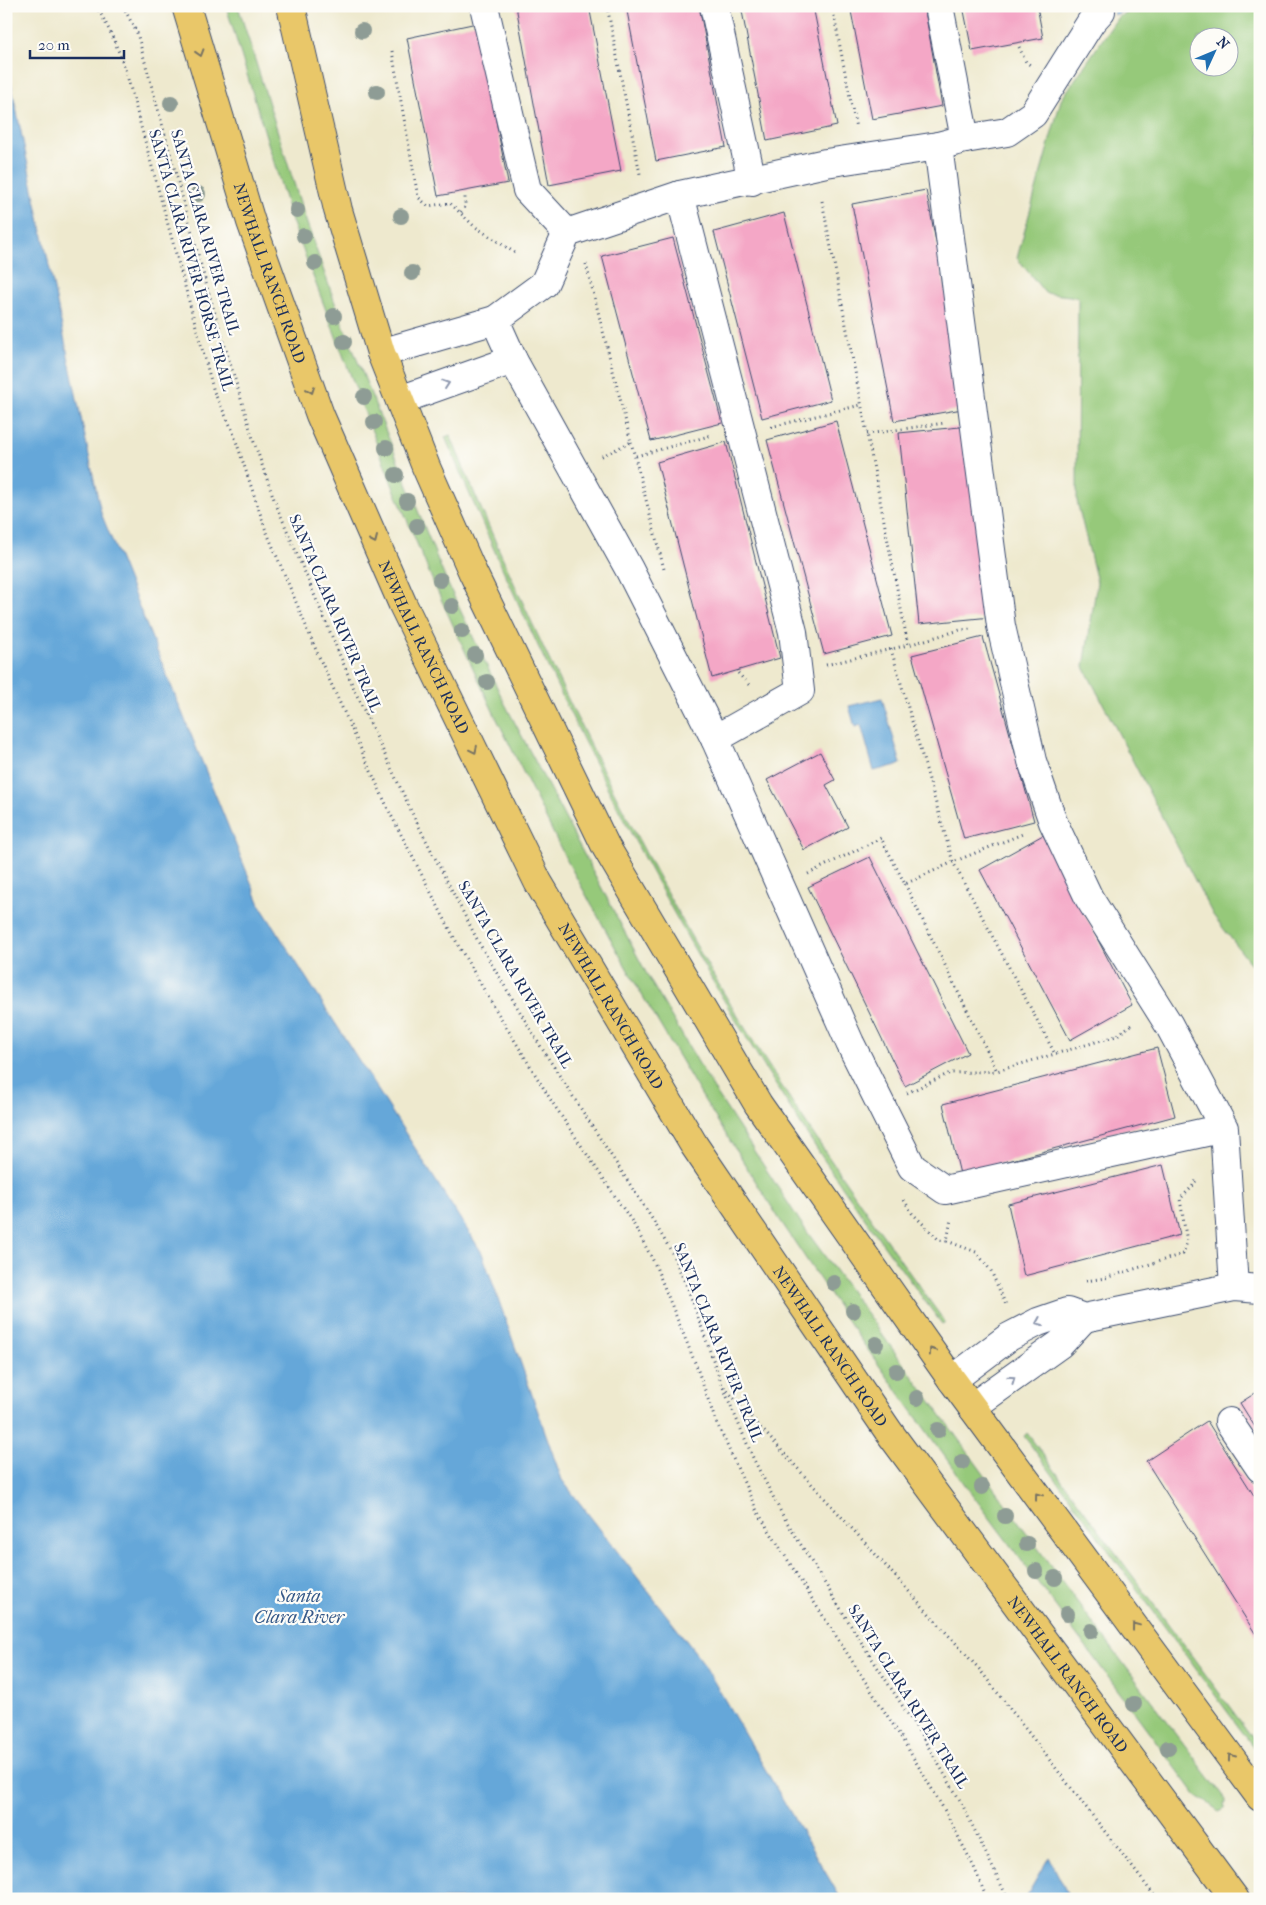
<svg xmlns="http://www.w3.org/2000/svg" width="1266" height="1905" font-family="'IM FELL French Canon',serif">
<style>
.green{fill:#96c97a;stroke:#587c6c;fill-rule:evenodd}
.water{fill:#65a7d9;stroke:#406b9c}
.building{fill:#f4a7c6}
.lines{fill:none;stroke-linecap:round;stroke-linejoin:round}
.minor-casing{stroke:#3b4b6f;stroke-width:30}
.major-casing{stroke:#3b4b6f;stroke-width:30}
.path{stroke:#3b4b6f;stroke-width:3;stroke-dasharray:1 4;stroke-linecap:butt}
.minor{stroke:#fff;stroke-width:28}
.major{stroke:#e9c769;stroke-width:28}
.tree{fill:#8e9c95}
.oneway{stroke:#787363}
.oneway2{stroke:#8d97ae}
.labels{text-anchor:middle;stroke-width:4.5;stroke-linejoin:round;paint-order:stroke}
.street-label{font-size:16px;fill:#1b2f5e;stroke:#fdfcf7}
.water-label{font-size:18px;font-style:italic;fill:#355989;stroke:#fdfcf7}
</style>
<rect width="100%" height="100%" fill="#fdfcf7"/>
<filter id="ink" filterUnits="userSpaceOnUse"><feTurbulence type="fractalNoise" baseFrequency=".02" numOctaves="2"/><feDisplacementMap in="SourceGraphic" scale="10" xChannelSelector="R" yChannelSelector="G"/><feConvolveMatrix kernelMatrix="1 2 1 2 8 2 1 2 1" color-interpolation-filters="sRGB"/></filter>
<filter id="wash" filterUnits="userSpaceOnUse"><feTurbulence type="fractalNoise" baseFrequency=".0096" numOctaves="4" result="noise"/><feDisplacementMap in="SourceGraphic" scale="20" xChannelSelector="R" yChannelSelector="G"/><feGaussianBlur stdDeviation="1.12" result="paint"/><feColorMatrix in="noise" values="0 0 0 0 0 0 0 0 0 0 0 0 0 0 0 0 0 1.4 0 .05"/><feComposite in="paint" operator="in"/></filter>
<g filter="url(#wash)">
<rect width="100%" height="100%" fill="#eee9ce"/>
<g class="green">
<path d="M 226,6 L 238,6 L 304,215 L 340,317 L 445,578 L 504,702 L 651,982 L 715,1091 L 805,1229 L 1075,1599 L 1226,1800 L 1225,1808 L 1219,1811 L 1196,1795 L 966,1486 L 855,1332 L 780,1220 L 703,1098 L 639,990 L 565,857 L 491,707 L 434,584 L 392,484 L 292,221 Z"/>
<path d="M 1142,6 L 1260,6 L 1260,976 L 1213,915 L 1084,667 L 1097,582 L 1077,501 L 1078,297 L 1045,293 L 1017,258 L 1061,100 L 1118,17 ZM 1198,38 L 1228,38 L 1228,68 L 1198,68 Z"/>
<path d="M 450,435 C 520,604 598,769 687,929 C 763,1066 853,1195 945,1322 L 942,1324 C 889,1253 836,1181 789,1106 C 653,894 543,668 445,437 Z"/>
<path d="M 1027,1433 L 1260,1748 L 1260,1756 L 1024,1436 Z"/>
</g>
<g class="water">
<path d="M 1113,6 L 1136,6 L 1114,15 Z"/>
<path d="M 6,77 L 11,84 L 101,513 L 261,907 L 482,1253 L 562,1480 L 702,1661 L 841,1899 L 6,1899 Z"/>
<path d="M 882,698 L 901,764 L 874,771 L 861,725 L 855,727 L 849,706 Z"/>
<path d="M 1049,1857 L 1070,1899 L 1025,1899 Z"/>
</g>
<g id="blocks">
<g class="building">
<path d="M 516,6 L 589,6 L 621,171 L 549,185 Z"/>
<path d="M 626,6 L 699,6 L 726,147 L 656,161 Z"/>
<path d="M 741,6 L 813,6 L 837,126 L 767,141 Z"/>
<path d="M 850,6 L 924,6 L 942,106 L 872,119 Z"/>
<path d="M 963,6 L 1037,6 L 1043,38 L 972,51 Z"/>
<path d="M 477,23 L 508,183 L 438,196 L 407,38 Z"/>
<path d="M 926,190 L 968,408 L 894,421 L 852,204 Z"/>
<path d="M 784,213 L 831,400 L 762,418 L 714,232 Z"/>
<path d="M 673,238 L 722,423 L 651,441 L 602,256 Z"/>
<path d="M 836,421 L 892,636 L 824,654 L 767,440 Z"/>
<path d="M 970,426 L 991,617 L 919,624 L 899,433 Z"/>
<path d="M 726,442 L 780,658 L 712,678 L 657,462 Z"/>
<path d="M 983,637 L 1034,821 L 964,839 L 912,655 Z"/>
<path d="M 820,752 L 835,780 L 826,785 L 848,827 L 804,850 L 767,780 Z"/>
<path d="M 1043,835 L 1132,1005 L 1070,1040 L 980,870 Z"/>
<path d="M 870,857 L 968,1053 L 905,1086 L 808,887 Z"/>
<path d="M 1157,1048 L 1175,1116 L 960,1174 L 943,1104 Z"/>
<path d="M 1163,1165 L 1180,1235 L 1024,1276 L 1008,1204 Z"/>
<path d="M 1260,1390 L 1260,1435 L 1240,1403 Z"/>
<path d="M 1207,1421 L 1260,1505 L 1260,1641 L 1146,1461 Z"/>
</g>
</g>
</g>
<g filter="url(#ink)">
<use href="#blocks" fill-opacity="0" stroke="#3b4b6f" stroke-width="1"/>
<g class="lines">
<defs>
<g id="minor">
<path d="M 484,6 L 527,190 L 567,233"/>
<path d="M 714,6 L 752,181"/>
<path d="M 939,6 L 965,139"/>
<path d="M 938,146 L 965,139 L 1007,132 L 1033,114 L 1091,22 L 1101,11"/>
<path d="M 680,195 L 793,632 L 800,691 L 715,739"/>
<path d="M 381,353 L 495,320"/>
<path d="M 400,400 L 513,360"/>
<path d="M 1224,1128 L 945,1190 L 912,1167 L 850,1043 L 715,739 L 629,569 L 513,360 L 495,320 L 544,284 L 567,233 L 680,195 L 826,163 L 938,146 L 1001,626 L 1032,761 L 1053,822 L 1089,898 L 1169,1025 L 1224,1128 L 1234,1287"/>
<path d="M 952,1380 L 1009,1337 L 1038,1322 L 1067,1312 L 1084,1318 L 1234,1287 L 1260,1289"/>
<path d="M 972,1407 L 1060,1344 L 1084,1318"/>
<path d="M 1229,1422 L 1260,1468"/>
</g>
<g id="major">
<path id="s1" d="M 186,6 L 251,222 L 320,415 L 403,605 L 538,882 L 694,1145 L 889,1432 L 1235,1899"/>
<path d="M 291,6 L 338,210 L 381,353 L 426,467 L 473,573 L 606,847 L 758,1104 L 952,1380 L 1260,1797"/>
</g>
</defs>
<use href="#minor" class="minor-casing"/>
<use href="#major" class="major-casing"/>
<g class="path">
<path d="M 96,6 C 109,27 118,48 126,72 L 214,392 L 232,429 L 265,528 L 319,657 L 390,813 L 458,945 L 493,1005 L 552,1102 L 633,1223 L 654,1262 L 696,1365 L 715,1419 L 757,1511 L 814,1602 L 901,1737 L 945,1811 L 974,1867 L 987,1899"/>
<path d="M 123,6 L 137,33 L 207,287 L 254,442 L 275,502 L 355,691 L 414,817 L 479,943 L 541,1047 L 651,1217 L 671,1251 L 688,1289 L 722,1385 L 754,1460 L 782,1514 L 858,1637 L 920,1733 L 961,1802 L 1008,1899"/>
<path d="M 607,6 L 640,174"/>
<path d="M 832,6 L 856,128"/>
<path d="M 1019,47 L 1026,62 L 1030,65"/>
<path d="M 392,51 L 418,197 L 428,206 L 450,203 L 474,226 L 515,253"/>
<path d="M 822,201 L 908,645 L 960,630 L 971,629"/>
<path d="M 461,212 L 465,207 L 465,195"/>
<path d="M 586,264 L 631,442 L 600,457"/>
<path d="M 771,427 L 861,405"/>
<path d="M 867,434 L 945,423"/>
<path d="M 631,442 L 664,569"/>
<path d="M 636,456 L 713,435"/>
<path d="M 891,649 L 953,862 L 1025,833"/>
<path d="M 826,665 L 908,645"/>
<path d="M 738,673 L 749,685"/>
<path d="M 808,874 L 881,838 L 905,884 L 953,862 L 1055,1054"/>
<path d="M 905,884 L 997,1071 L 1116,1036 L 1134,1023"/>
<path d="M 907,1093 L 950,1073 L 997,1071"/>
<path d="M 904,1200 L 912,1213 L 939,1240 L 947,1241 L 951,1219"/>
<path d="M 947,1241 L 976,1252 L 991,1271 L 1006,1305"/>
<path d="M 1086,1281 L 1105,1278 L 1183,1254 L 1187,1242 L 1180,1199 L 1192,1187 L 1197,1179"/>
<path d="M 724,1387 L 980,1670 L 1157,1899"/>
</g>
<use href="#minor" class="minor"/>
<use href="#major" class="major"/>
</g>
<g class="tree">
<circle cx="362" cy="31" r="8"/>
<circle cx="377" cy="92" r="8"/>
<circle cx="171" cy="103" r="8"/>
<circle cx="198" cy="194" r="8"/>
<circle cx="297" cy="210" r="8"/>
<circle cx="401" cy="216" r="8"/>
<circle cx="304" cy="236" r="8"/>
<circle cx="315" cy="263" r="8"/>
<circle cx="412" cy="273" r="8"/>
<circle cx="334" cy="316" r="8"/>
<circle cx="344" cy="342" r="8"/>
<circle cx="364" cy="397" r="8"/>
<circle cx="374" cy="422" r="8"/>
<circle cx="386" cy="448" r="8"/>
<circle cx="396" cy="475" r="8"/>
<circle cx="407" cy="501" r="8"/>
<circle cx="417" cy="526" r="8"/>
<circle cx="440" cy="580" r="8"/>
<circle cx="452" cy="606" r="8"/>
<circle cx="462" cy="631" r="8"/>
<circle cx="475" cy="655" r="8"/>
<circle cx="487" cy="682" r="8"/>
<circle cx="834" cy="1283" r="8"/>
<circle cx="853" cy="1311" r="8"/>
<circle cx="876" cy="1344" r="8"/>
<circle cx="896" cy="1371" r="8"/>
<circle cx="917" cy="1398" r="8"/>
<circle cx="938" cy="1430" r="8"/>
<circle cx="962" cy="1462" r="8"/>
<circle cx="982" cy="1487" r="8"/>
<circle cx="1005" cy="1516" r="8"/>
<circle cx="1027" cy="1544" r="8"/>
<circle cx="1036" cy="1571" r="8"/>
<circle cx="1055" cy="1578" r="8"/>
<circle cx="1067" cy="1614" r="8"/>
<circle cx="1091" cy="1631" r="8"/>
<circle cx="1134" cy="1704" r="8"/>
<circle cx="1168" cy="1748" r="8"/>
</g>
<defs><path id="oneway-chevron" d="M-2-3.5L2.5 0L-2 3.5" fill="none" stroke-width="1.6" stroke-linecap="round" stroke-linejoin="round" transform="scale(1.25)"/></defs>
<g class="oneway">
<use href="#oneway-chevron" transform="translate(200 53) rotate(73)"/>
<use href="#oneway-chevron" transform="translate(311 390) rotate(70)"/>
<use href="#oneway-chevron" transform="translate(374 540) rotate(66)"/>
<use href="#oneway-chevron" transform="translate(474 750) rotate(64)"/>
<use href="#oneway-chevron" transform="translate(932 1351) rotate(-125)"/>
<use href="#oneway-chevron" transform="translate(1038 1496) rotate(-127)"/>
<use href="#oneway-chevron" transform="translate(1135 1626) rotate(-127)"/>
<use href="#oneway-chevron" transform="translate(1231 1757) rotate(-126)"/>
</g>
<g class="oneway2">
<use href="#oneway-chevron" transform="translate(446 384) rotate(-19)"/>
<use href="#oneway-chevron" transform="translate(1039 1322) rotate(157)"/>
<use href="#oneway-chevron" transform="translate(1012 1379) rotate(-35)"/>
</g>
</g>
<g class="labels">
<g class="street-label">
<text transform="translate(206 232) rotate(74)" y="6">SANTA CLARA RIVER TRAIL</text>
<text transform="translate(192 260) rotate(74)" y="6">SANTA CLARA RIVER HORSE TRAIL</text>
<text dy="6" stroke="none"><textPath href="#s1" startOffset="280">NEWHALL RANCH ROAD</textPath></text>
<text transform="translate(336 613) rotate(67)" y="6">SANTA CLARA RIVER TRAIL</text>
<text dy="6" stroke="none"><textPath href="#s1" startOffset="685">NEWHALL RANCH ROAD</textPath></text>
<text transform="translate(516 974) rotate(60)" y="6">SANTA CLARA RIVER TRAIL</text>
<text dy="6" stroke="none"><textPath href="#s1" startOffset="1090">NEWHALL RANCH ROAD</textPath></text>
<text transform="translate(719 1342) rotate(68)" y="6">SANTA CLARA RIVER TRAIL</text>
<text dy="6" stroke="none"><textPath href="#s1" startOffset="1495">NEWHALL RANCH ROAD</textPath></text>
<text dy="6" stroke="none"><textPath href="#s1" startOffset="1900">NEWHALL RANCH ROAD</textPath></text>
<text transform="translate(909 1696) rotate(58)" y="6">SANTA CLARA RIVER TRAIL</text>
</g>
<g class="water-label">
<text x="299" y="1602">Santa<tspan x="299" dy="21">Clara River</tspan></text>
</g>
</g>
<rect width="1266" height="1905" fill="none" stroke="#fdfcf7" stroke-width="25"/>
<g transform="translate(1214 52) rotate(46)"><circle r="24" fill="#fdfcf7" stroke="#a3aaba"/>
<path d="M0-4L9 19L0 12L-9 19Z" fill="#1f6fb2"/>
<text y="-8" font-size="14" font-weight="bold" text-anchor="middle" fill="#1b2f5e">N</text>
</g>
<path d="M30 50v8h94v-8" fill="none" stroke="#1b2f5e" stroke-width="2.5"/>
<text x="38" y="50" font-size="15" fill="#1b2f5e" stroke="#fdfcf7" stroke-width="4" paint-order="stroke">20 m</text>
</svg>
